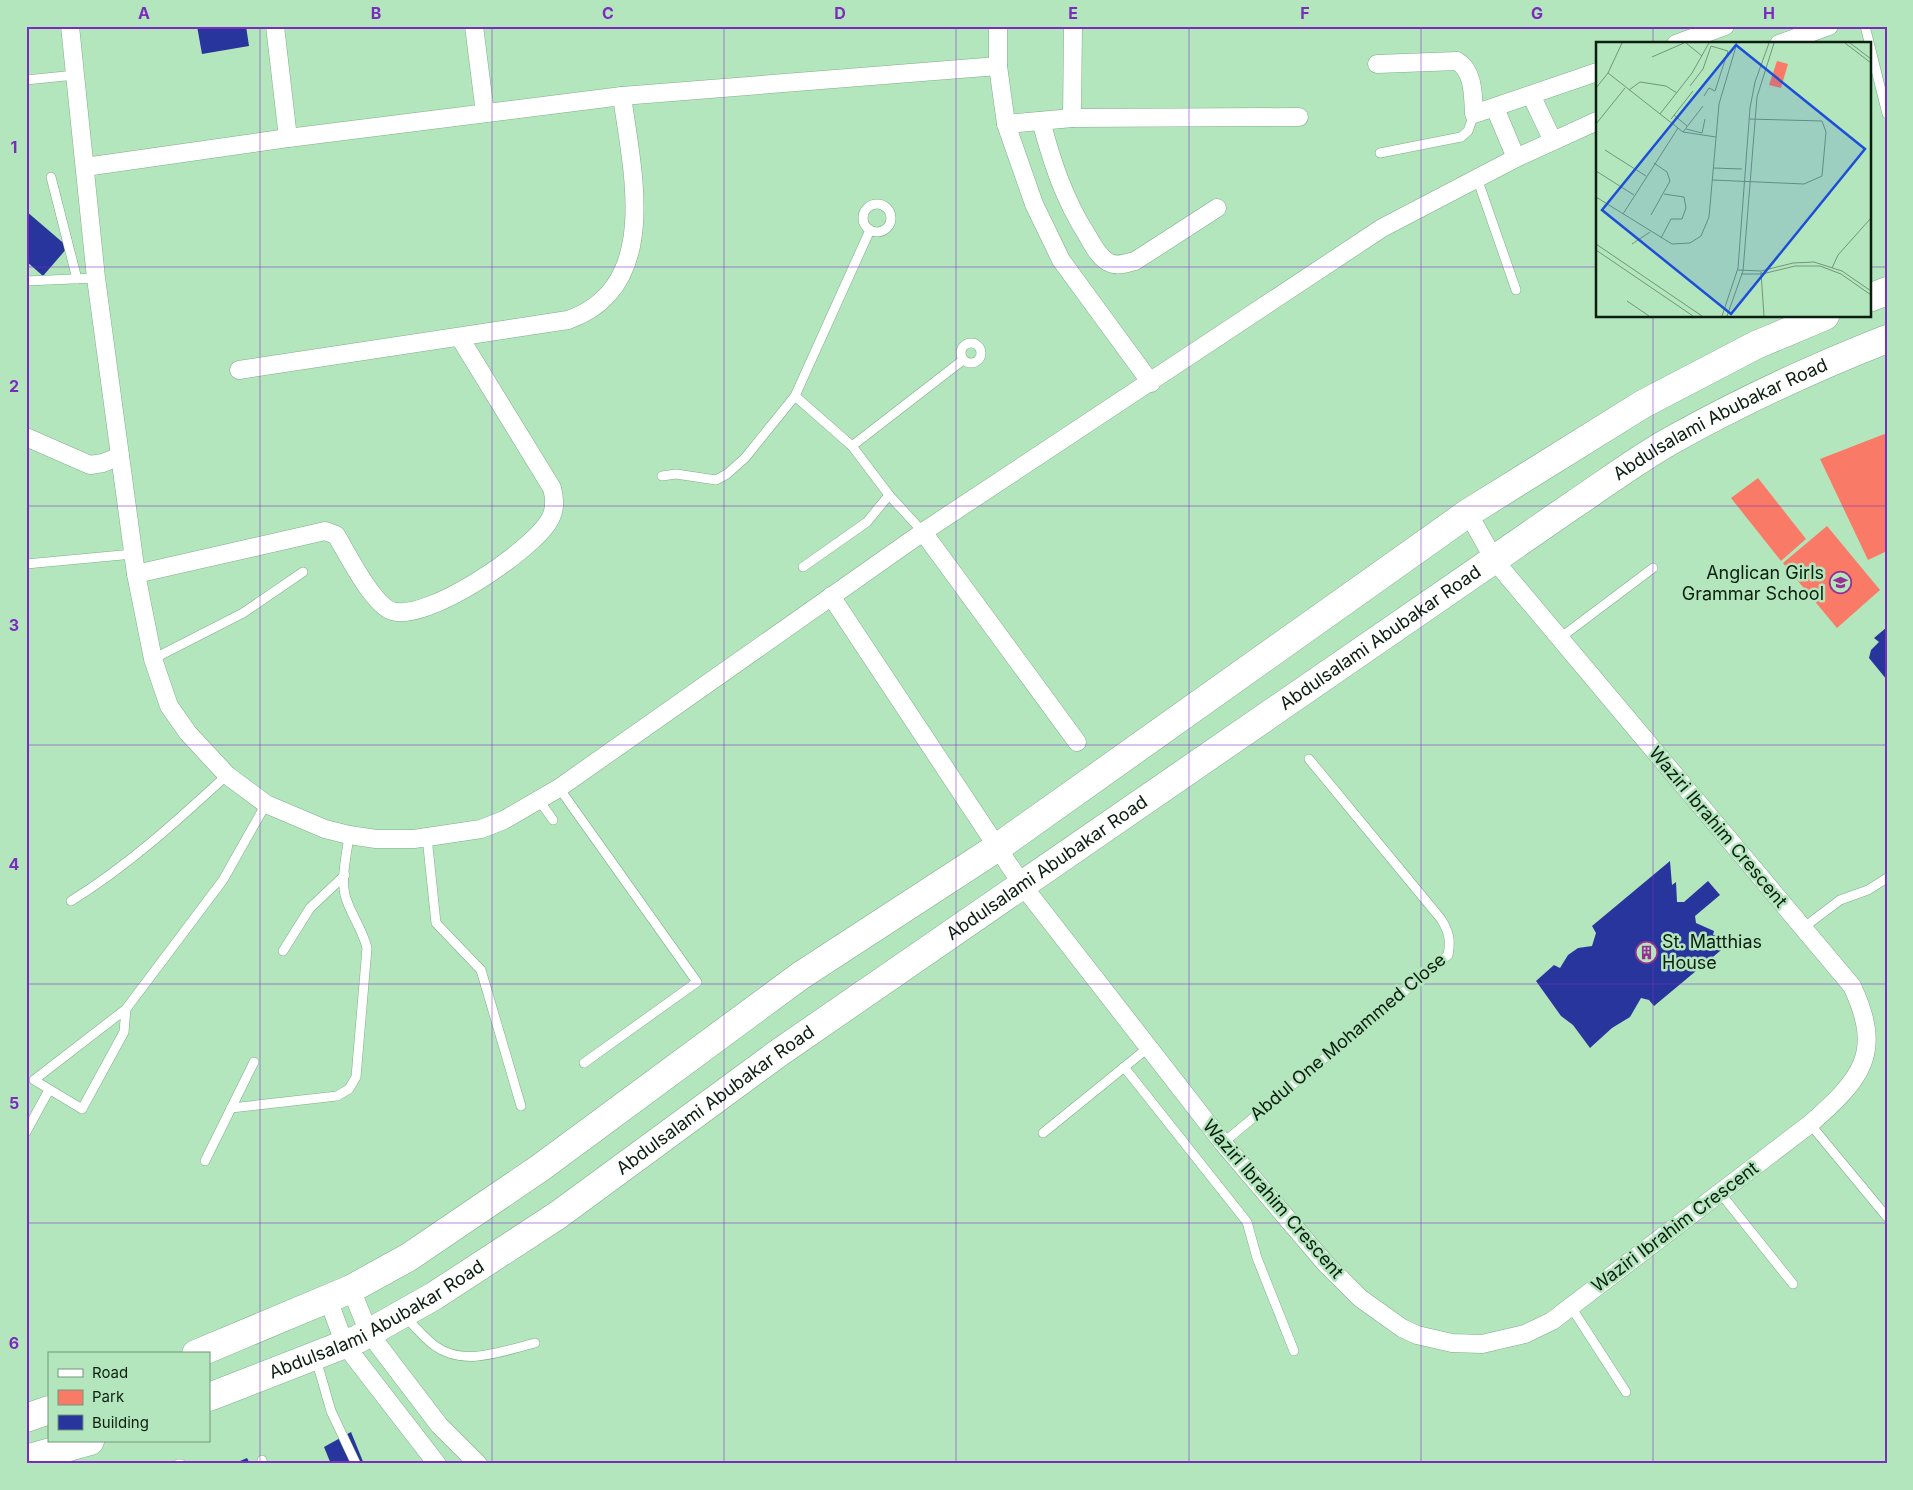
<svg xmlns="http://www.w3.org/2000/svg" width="1913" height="1490" font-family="Inter,sans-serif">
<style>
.green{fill:#f97a66}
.building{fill:#27359c}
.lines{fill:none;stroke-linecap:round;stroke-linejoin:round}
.service-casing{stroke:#7eae88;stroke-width:10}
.minor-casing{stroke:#7eae88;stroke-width:19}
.primary-casing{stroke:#7eae88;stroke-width:29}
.service{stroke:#fff;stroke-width:9}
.minor{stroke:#fff;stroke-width:18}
.primary{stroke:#fff;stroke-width:28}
.grid{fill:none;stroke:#7b2cbf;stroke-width:1;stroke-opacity:0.55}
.labels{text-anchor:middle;stroke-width:5;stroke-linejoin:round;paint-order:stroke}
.street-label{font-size:18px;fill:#0b1e10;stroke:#b4e6be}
.poi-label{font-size:18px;fill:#0b1e10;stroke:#b4e6be;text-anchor:end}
.inset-road{fill:none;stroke:#709678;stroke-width:1}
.view{fill:#1d4ed8;fill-opacity:0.15;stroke:#1d4ed8;stroke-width:2.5}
.inset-edge{fill:none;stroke:#0b1e10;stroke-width:2.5}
.neatline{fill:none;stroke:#7b2cbf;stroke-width:2}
.grid-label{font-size:16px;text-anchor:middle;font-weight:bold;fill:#7b2cbf}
</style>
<rect width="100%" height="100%" fill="#b4e6be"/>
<g class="green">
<path d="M 1887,433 L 1887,551 L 1868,560 L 1820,459 Z"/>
<path d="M 1758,478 L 1806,539 L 1781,561 L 1731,498 Z"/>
<path d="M 1827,526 L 1880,590 L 1837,628 L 1783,563 Z"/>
</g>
<g class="building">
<path d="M 197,26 L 246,26 L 249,46 L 202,54 Z"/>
<path d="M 26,211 L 68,247 L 43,276 L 26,261 Z"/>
<path d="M 1887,627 L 1887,680 L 1869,658 L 1871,650 L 1879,642 L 1874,638 Z"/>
<path d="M 1670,861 L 1672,885 L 1676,882 L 1677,902 L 1684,902 L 1708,881 L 1720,895 L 1695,916 L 1696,923 L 1714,931 L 1713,935 L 1732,941 L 1654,1006 L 1649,1000 L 1641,998 L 1630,1017 L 1612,1028 L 1590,1048 L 1573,1025 L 1561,1016 L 1536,981 L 1554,965 L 1560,968 L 1568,955 L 1578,948 L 1592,946 L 1596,933 L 1592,926 Z"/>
<path d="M 351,1432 L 364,1464 L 331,1464 L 324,1447 Z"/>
<path d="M 247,1458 L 250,1464 L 233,1464 Z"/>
</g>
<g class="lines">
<defs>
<g id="service">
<path d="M 1865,26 L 1887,114"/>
<path d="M 26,80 L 75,75"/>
<path d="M 1380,153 L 1461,137 L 1468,131 L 1474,114"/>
<path d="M 51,177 L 77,279"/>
<path d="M 1477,178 L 1516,290"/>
<circle cx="877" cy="218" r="14"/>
<path d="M 26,281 L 96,278"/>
<circle cx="971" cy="353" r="10"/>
<path d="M 795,396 L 852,446 L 963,360"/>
<path d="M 852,446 L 889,495 L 923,532"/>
<path d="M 662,476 L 676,474 L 716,480 L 727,474 L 745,458 L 795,396 L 870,230"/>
<path d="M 26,564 L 133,554"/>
<path d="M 803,567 L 867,522 L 889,495"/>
<path d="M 1560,638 L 1653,568"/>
<path d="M 153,659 L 243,613 L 303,572"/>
<path d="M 559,788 L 697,982 L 584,1063"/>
<path d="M 539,800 L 553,820"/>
<path d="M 427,837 L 436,923 L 481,970 L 521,1106"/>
<path d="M 71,901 C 129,865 178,820 227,775"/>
<path d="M 1803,928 L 1840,900 L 1868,890 L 1887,878"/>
<path d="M 283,951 L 310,908 L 345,875"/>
<path d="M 126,1009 L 124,1032 L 82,1109 L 34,1080 L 126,1009 L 223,880 L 266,804"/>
<path d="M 1124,1067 L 1247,1222 L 1257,1258 L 1294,1351"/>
<path d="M 231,1108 L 337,1096 L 349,1089 L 356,1077 L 367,948 C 363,931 353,918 347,901 C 339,882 347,855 349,835"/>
<path d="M 1810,1124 L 1887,1217"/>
<path d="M 26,1132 L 49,1090"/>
<path d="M 1043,1133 L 1149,1047"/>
<path d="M 1223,1143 L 1448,955 C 1451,940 1449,932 1441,919 L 1309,759"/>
<path d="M 205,1161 L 254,1062"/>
<path d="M 1721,1194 L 1793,1284"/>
<path d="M 1571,1307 L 1626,1392"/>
<path d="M 404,1316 C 414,1325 423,1337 435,1346 C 464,1367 503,1351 535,1343"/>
<path d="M 316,1359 L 331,1411 L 356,1464"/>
<path d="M 262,1460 L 263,1464"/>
<path d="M 178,1464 L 181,1464"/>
</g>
<g id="minor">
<path d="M 70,26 L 96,278 L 136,574 L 153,659 L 169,706 L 188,733 L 227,775 L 266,804 L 325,829 L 349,835 L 376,839 L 414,839 L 481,829 L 504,820 L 559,788 L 923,532 L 1382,228 L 1516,158 L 1597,121"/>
<path d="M 275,26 L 288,138"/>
<path d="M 474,26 L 485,113"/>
<path d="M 998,26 L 998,66 L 1006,124 L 1034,204 L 1061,260 L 1151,383"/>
<path d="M 1676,44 L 1725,26"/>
<path d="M 1779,44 L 1829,26"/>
<path d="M 1377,64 L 1457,61 C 1474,71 1473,96 1474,114 L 1597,72"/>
<path d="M 1531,95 L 1553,141"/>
<path d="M 1495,108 L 1516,158"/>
<path d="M 1072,118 L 1073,26"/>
<path d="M 1041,121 C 1052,162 1064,199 1087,235 C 1092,244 1099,257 1108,262 C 1117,267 1126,263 1135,261 L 1217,208"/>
<path d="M 1006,124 L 1072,118 L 1299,117"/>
<path d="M 85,167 L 288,138 L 622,96 L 998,66"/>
<path d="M 239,370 L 568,320 C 662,287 632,171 622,96"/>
<path d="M 26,437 L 90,465 L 103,463 L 120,456"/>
<path d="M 923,532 L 1077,742"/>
<path d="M 136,574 L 325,531 L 336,535 C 347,553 372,604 392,611 C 428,622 531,551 549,521 C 556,510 555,499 552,488 L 460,338"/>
<path d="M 831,596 L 1023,886 L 1223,1143 L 1325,1263 L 1360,1298 L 1402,1328 L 1417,1335 L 1452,1343 L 1482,1344 L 1525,1334 L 1552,1321 L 1810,1124 C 1861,1079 1884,1054 1852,986 L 1495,561 L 1468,513"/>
<path d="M 351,1289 L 369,1333 L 439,1425 L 478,1464"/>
<path d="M 328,1299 L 345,1345 L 437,1464"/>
</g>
<g id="primary">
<path d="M 1869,298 L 1887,291"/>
<path d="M 196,1354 L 351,1289 L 409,1257 L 540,1168 L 800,976 L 998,847 L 1468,513 L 1643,404 L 1756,345 L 1825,316"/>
<path id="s1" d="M 209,1397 L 358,1339 L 434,1296 L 558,1215 L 780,1052 L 1573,505 C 1606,483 1638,459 1672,440 C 1742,401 1813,368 1887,339"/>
<path d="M 26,1418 L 49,1410"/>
<path d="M 26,1459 L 90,1441"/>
</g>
</defs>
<use href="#service" class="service-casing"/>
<use href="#minor" class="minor-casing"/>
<use href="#primary" class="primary-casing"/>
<use href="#service" class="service"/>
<use href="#minor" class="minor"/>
<use href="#primary" class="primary"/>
</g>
<path class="grid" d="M 260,26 L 260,1464M 492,26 L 492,1464M 724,26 L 724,1464M 956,26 L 956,1464M 1189,26 L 1189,1464M 1421,26 L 1421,1464M 1653,26 L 1653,44M 26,267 L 1597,267M 1869,267 L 1887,267M 1653,316 L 1653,1464M 26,506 L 1887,506M 26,745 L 1887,745M 26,984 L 1887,984M 26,1223 L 1887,1223"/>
<defs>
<symbol id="school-ring" viewBox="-11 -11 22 22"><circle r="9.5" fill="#b4e6be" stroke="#982f92" stroke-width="1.5"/><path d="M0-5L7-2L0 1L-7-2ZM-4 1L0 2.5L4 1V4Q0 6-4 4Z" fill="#982f92"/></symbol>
<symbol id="building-ring" viewBox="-11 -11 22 22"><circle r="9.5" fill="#b4e6be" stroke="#982f92" stroke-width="1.5"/><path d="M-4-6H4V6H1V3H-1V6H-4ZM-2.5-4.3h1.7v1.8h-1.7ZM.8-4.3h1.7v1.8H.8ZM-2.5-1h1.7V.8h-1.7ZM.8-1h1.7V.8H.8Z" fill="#982f92"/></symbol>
</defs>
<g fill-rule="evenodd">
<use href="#school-ring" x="1828" y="570" width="25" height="25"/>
<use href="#building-ring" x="1634" y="940" width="25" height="25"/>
</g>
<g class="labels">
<g class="street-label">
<text dy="6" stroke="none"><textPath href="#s1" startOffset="1805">Abdulsalami Abubakar Road</textPath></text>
<text dy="6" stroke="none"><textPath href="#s1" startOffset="1400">Abdulsalami Abubakar Road</textPath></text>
<text transform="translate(1718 827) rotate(50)" y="6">Waziri Ibrahim Crescent</text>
<text dy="6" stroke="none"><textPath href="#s1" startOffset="995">Abdulsalami Abubakar Road</textPath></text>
<text transform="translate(1348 1037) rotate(-40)" y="6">Abdul One Mohammed Close</text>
<text dy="6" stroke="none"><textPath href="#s1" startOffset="590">Abdulsalami Abubakar Road</textPath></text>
<text transform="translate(1273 1199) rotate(49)" y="6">Waziri Ibrahim Crescent</text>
<text transform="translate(1675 1227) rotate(-37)" y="6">Waziri Ibrahim Crescent</text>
<text dy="6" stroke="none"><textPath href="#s1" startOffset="185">Abdulsalami Abubakar Road</textPath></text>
</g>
<g class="poi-label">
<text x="1824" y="579">Anglican Girls<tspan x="1824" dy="21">Grammar School</tspan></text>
<text x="1662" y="948" text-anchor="start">St. Matthias<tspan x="1662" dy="21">House</tspan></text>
</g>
</g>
<g transform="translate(1596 42)">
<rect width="275" height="275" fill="#b4e6be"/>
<path d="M 181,19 L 192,22 L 185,46 L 173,43 Z" fill="#f97a66"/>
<path class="inset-road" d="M 90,1 L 106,14M 249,1 L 275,21M 254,1 L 275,17M 56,15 L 88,1M 12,31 L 87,90 L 120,95M 94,44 L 107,27 L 115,4 L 132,9 L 119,49 L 113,46 L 108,54M 0,46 L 12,31 L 26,1M 33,48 L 44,40 L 70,44 L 81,51M 64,72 L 96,31 L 113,1M 78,73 L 91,84M 75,77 L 97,49M 0,82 L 29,46M 90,87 L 106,91 L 109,77M 87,90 L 107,64M 9,108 L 50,134M 117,126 L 146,127M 0,129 L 38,153M 116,138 L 208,142 L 226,134 L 230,90 L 226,79 L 153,77M 0,155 L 76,202 L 94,201 L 105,194 L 113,175 L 123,62 L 141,1M 27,172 L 82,86M 55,173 L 74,139 L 71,130 L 58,121M 65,196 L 75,177 L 86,177 L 90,166 L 88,155 L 68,152M 0,202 L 106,274M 36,202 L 54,190M 0,208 L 97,274M 236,226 L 242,213 L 275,176M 142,228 L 165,229 L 197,221 L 218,220 L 246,229 L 275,249M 165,230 L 168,274M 145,232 L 166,232 L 199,224 L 224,224 L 245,232 L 275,253M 31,259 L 53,274M 126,274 L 142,226 L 154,66 L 159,40 L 173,1M 131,274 L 147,229 L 161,55 L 178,1"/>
<path class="view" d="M 140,3 L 269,107 L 135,272 L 6,168 Z"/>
<rect width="275" height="275" class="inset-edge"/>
</g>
<rect width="1913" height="1490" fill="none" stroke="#b4e6be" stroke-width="55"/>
<rect x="48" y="1352" width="162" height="90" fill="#b4e6be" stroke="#709678"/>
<rect x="58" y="1369" width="25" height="8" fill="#ffffff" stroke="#709678"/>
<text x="92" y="1378" font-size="15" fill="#0b1e10">Road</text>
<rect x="58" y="1390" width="25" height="15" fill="#f97a66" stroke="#709678"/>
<text x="92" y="1402" font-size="15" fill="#0b1e10">Park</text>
<rect x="58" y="1415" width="25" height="15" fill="#27359c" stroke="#709678"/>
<text x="92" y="1428" font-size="15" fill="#0b1e10">Building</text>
<rect x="28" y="28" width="1858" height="1434" class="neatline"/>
<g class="grid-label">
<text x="144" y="19">A</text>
<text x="376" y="19">B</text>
<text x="608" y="19">C</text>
<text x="840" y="19">D</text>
<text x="1073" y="19">E</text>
<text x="1305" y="19">F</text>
<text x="1537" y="19">G</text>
<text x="1769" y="19">H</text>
<text x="14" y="153">1</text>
<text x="14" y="392">2</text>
<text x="14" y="631">3</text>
<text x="14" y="870">4</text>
<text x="14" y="1109">5</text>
<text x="14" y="1349">6</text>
</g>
</svg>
